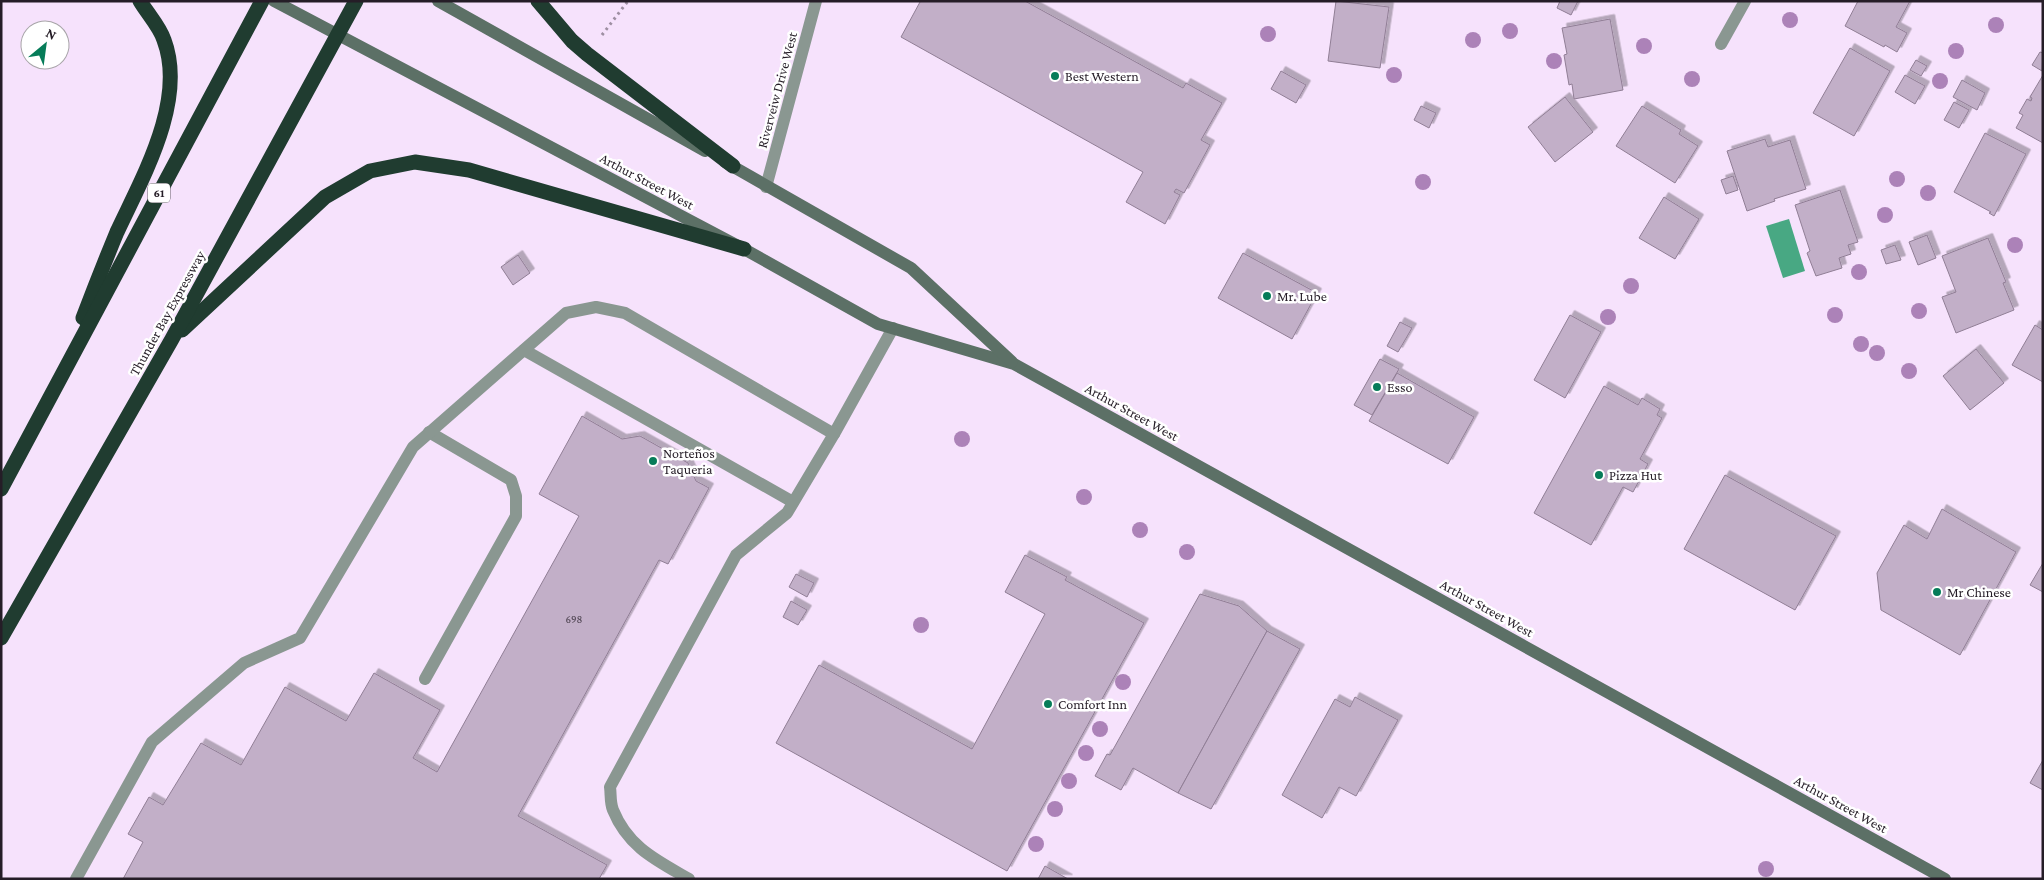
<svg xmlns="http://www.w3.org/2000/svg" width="2044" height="880" font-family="'Crimson Pro',serif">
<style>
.water{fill:#48a883}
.building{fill:#c2afc8;stroke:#907e95;filter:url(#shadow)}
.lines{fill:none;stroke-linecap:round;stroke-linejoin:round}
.path{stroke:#9e8fa2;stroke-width:3;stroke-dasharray:2.5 4;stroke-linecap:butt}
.lane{stroke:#8a9791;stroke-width:12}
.street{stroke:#8a9791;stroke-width:12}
.secondary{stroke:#5c7066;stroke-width:12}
.highway{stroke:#203c30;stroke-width:15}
.tree{fill:#ac82b8}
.poi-dot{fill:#067c59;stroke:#fff;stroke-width:2}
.labels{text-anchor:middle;stroke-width:5;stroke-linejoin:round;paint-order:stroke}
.number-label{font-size:11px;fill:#4c424f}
.shield{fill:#fff;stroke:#666168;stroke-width:1}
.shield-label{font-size:12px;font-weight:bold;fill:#251d27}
.poi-label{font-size:14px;fill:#251d27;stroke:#fff;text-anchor:start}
.street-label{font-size:14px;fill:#251d27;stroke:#fff}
</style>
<defs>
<filter id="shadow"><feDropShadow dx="4.5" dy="-4.5" stdDeviation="0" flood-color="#0004"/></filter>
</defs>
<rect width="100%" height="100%" fill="#f6e2fc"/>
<path class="water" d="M 1789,219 L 1805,271 L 1783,278 L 1766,226 Z"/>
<g class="building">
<path d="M 919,1 L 1025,1 L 1183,88 L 1186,83 L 1222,103 L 1201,140 L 1210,145 L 1184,193 L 1176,189 L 1174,192 L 1180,195 L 1165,224 L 1126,202 L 1143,172 L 901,37 L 920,2 Z"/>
<path d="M 1336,1 L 1389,7 L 1380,68 L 1328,61 Z"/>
<path d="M 1560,1 L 1578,1 L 1571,15 L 1557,8 Z"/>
<path d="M 1858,1 L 1910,1 L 1896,27 L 1907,33 L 1897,52 L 1885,45 L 1884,47 L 1845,26 Z"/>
<path d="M 1610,19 L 1623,90 L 1574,99 L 1572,84 L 1569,85 L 1564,55 L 1567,54 L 1562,28 Z"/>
<path d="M 1850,48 L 1890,71 L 1854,136 L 1813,113 Z"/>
<path d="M 2040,52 L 2043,53 L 2042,71 L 2032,65 Z"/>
<path d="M 1916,60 L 1927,66 L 1921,76 L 1910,70 Z"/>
<path d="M 1281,71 L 1306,85 L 1296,103 L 1271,89 Z"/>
<path d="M 1905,75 L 1925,86 L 1915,104 L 1895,92 Z"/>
<path d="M 2043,75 L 2043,143 L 2016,128 L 2023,115 L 2019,113 L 2027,99 L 2031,101 L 2032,98 L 2030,97 Z"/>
<path d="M 1962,80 L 1985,93 L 1977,110 L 1953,97 Z"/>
<path d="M 1565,97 L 1593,132 L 1555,162 L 1528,127 Z"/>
<path d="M 1954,102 L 1969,110 L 1959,128 L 1944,120 Z"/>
<path d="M 1421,106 L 1436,113 L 1429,128 L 1414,120 Z"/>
<path d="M 1642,106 L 1681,130 L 1679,134 L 1698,146 L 1675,183 L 1616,146 Z"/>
<path d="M 1985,133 L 2026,154 L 1994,216 L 1989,213 L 1991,212 L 1954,192 Z"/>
<path d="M 1765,139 L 1768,147 L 1790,140 L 1806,189 L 1774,199 L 1775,201 L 1747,211 L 1727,151 Z"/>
<path d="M 1733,176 L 1738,190 L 1726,194 L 1721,180 Z"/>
<path d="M 1840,190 L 1858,242 L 1848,245 L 1851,254 L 1839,258 L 1842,268 L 1816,276 L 1807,253 L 1810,251 L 1795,205 Z"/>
<path d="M 1664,197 L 1699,219 L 1675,259 L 1639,238 Z"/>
<path d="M 1927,235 L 1936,258 L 1918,265 L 1909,242 Z"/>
<path d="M 1988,238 L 2006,282 L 2003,283 L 2014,310 L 1956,333 L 1942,297 L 1956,292 L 1942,256 Z"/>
<path d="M 1895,245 L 1901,260 L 1886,264 L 1881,250 Z"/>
<path d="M 1243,253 L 1317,293 L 1292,339 L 1218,298 Z"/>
<path d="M 518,255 L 530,273 L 513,285 L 501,267 Z"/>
<path d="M 1570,315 L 1601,332 L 1565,398 L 1534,380 Z"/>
<path d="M 1400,322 L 1412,328 L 1398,352 L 1387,346 Z"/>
<path d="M 2035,325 L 2043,330 L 2043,382 L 2012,365 Z"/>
<path d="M 1976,349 L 2004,383 L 1970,410 L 1943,376 Z"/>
<path d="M 1380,359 L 1399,369 L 1372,415 L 1354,405 Z"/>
<path d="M 1397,373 L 1474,417 L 1448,464 L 1369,421 Z"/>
<path d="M 1604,386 L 1638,405 L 1642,398 L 1660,409 L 1657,415 L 1662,418 L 1640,459 L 1648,464 L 1633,492 L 1623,487 L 1591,545 L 1534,513 Z"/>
<path d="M 582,416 L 622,439 L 640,436 L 688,463 L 696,481 L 709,488 L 668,564 L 659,560 L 518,816 L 607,865 L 599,879 L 123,879 L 143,842 L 128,834 L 149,797 L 163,805 L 201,743 L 241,765 L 285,687 L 346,721 L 374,673 L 440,710 L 413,758 L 437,772 L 579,516 L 539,494 Z"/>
<path d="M 1725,475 L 1836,536 L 1795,610 L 1684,549 Z"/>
<path d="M 1942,509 L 2016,552 L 1960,655 L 1881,610 L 1877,573 L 1904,525 L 1927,539 Z"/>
<path d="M 1025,555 L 1067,577 L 1065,580 L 1144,623 L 1007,871 L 776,743 L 819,665 L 972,749 L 1045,614 L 1005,592 Z"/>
<path d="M 2043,563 L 2043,592 L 2030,585 Z"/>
<path d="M 796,574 L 814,583 L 807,597 L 789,587 Z"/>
<path d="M 1200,594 L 1239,606 L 1267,631 L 1178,793 L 1133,768 L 1121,790 L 1095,776 L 1107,754 L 1110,755 Z"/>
<path d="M 791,601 L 807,610 L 798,625 L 783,617 Z"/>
<path d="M 1267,631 L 1300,649 L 1211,809 L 1178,793 Z"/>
<path d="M 1355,697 L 1398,720 L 1356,796 L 1339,787 L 1322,818 L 1282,795 L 1335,699 L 1350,707 Z"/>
<path d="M 2043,760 L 2043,790 L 2030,783 Z"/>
<path d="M 1045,866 L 1068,879 L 1038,879 Z"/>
</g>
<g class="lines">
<path class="path" d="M 602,35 L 628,1"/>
<g class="lane">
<path d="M 524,350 L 793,502"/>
<path d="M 425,679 L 516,516 L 516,496 L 511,480 L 429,432"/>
<path d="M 76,879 L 152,742 L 244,663 L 300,638 L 413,447 L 566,313 L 596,307 L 625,313 L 834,434 L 893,328"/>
<path d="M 689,879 C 656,860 628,847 613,810 C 610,803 611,794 610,787 L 736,555 L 787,513 L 834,434"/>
</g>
<g class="street">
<path d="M 1721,44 L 1745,1"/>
<path d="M 766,187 L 816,1"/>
</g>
<g class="secondary">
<path d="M 274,1 L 744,249 L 878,324 L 1014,364 L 1945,879"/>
<path d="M 438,1 L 705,151"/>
<path d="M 725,162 L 911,268 L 1012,362"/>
</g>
<g class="highway">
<path d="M 538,1 L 572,41 L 587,54 L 733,166"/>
<path d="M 83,318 C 94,289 105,261 117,232 C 142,178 187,101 164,40 C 160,27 147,13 140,1"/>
<path d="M 182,330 L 325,197 L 370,171 L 415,162 L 469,170 L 744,249"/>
<path d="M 1,489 L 262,1"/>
<path d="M 1,638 L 172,339 L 356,1"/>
</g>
</g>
<g class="tree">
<circle cx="1790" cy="20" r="8"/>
<circle cx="1996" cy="25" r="8"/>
<circle cx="1510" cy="31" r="8"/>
<circle cx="1268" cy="34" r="8"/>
<circle cx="1473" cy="40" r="8"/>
<circle cx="1644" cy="46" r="8"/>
<circle cx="1956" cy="51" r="8"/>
<circle cx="1554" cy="61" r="8"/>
<circle cx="1394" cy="75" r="8"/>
<circle cx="1692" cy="79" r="8"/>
<circle cx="1940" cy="81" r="8"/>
<circle cx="1897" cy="179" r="8"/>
<circle cx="1423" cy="182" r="8"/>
<circle cx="1928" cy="193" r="8"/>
<circle cx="1885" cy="215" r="8"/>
<circle cx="2015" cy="245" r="8"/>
<circle cx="1859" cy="272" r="8"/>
<circle cx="1631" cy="286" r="8"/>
<circle cx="1919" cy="311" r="8"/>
<circle cx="1835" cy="315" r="8"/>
<circle cx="1608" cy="317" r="8"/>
<circle cx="1861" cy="344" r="8"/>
<circle cx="1877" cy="353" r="8"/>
<circle cx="1909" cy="371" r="8"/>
<circle cx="962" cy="439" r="8"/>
<circle cx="1084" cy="497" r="8"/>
<circle cx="1140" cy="530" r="8"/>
<circle cx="1187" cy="552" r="8"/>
<circle cx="921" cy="625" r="8"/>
<circle cx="1123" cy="682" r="8"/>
<circle cx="1100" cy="729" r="8"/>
<circle cx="1086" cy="753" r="8"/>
<circle cx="1069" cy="781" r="8"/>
<circle cx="1055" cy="809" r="8"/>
<circle cx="1036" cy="844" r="8"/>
<circle cx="1766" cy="869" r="8"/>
</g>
<g class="poi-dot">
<circle cx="1055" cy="76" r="5"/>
<circle cx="1267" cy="296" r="5"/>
<circle cx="1377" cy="387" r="5"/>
<circle cx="653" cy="461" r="5"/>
<circle cx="1599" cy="475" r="5"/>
<circle cx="1937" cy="592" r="5"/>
<circle cx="1048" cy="704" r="5"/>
</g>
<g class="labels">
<g class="number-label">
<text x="574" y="623">698</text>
</g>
<rect class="shield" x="148" y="183.5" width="22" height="19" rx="4"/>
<g class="shield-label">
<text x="159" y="197">61</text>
</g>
<g class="poi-label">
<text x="1065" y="81">Best Western</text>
<text x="1277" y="301">Mr. Lube</text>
<text x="1387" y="392">Esso</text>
<text x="663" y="458">Norteños<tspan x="663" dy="16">Taqueria</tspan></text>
<text x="1609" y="480">Pizza Hut</text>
<text x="1947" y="597">Mr Chinese</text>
<text x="1058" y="709">Comfort Inn</text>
</g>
<g class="street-label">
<text transform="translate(777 90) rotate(-75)" y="5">Riverveiw Drive West</text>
<text transform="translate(647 181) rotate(28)" y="5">Arthur Street West</text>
<text transform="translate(167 313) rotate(-61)" y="5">Thunder Bay Expressway</text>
<text transform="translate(1132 412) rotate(29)" y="5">Arthur Street West</text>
<text transform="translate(1487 608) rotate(29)" y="5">Arthur Street West</text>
<text transform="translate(1841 804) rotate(29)" y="5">Arthur Street West</text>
</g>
</g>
<rect width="2044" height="880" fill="none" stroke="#251d27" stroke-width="5"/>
<g transform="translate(45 45) rotate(29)"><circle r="24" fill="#ffffff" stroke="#a8a5a9"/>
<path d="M0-4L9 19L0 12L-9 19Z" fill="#067c59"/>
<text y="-8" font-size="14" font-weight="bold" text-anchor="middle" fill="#251d27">N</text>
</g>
</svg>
